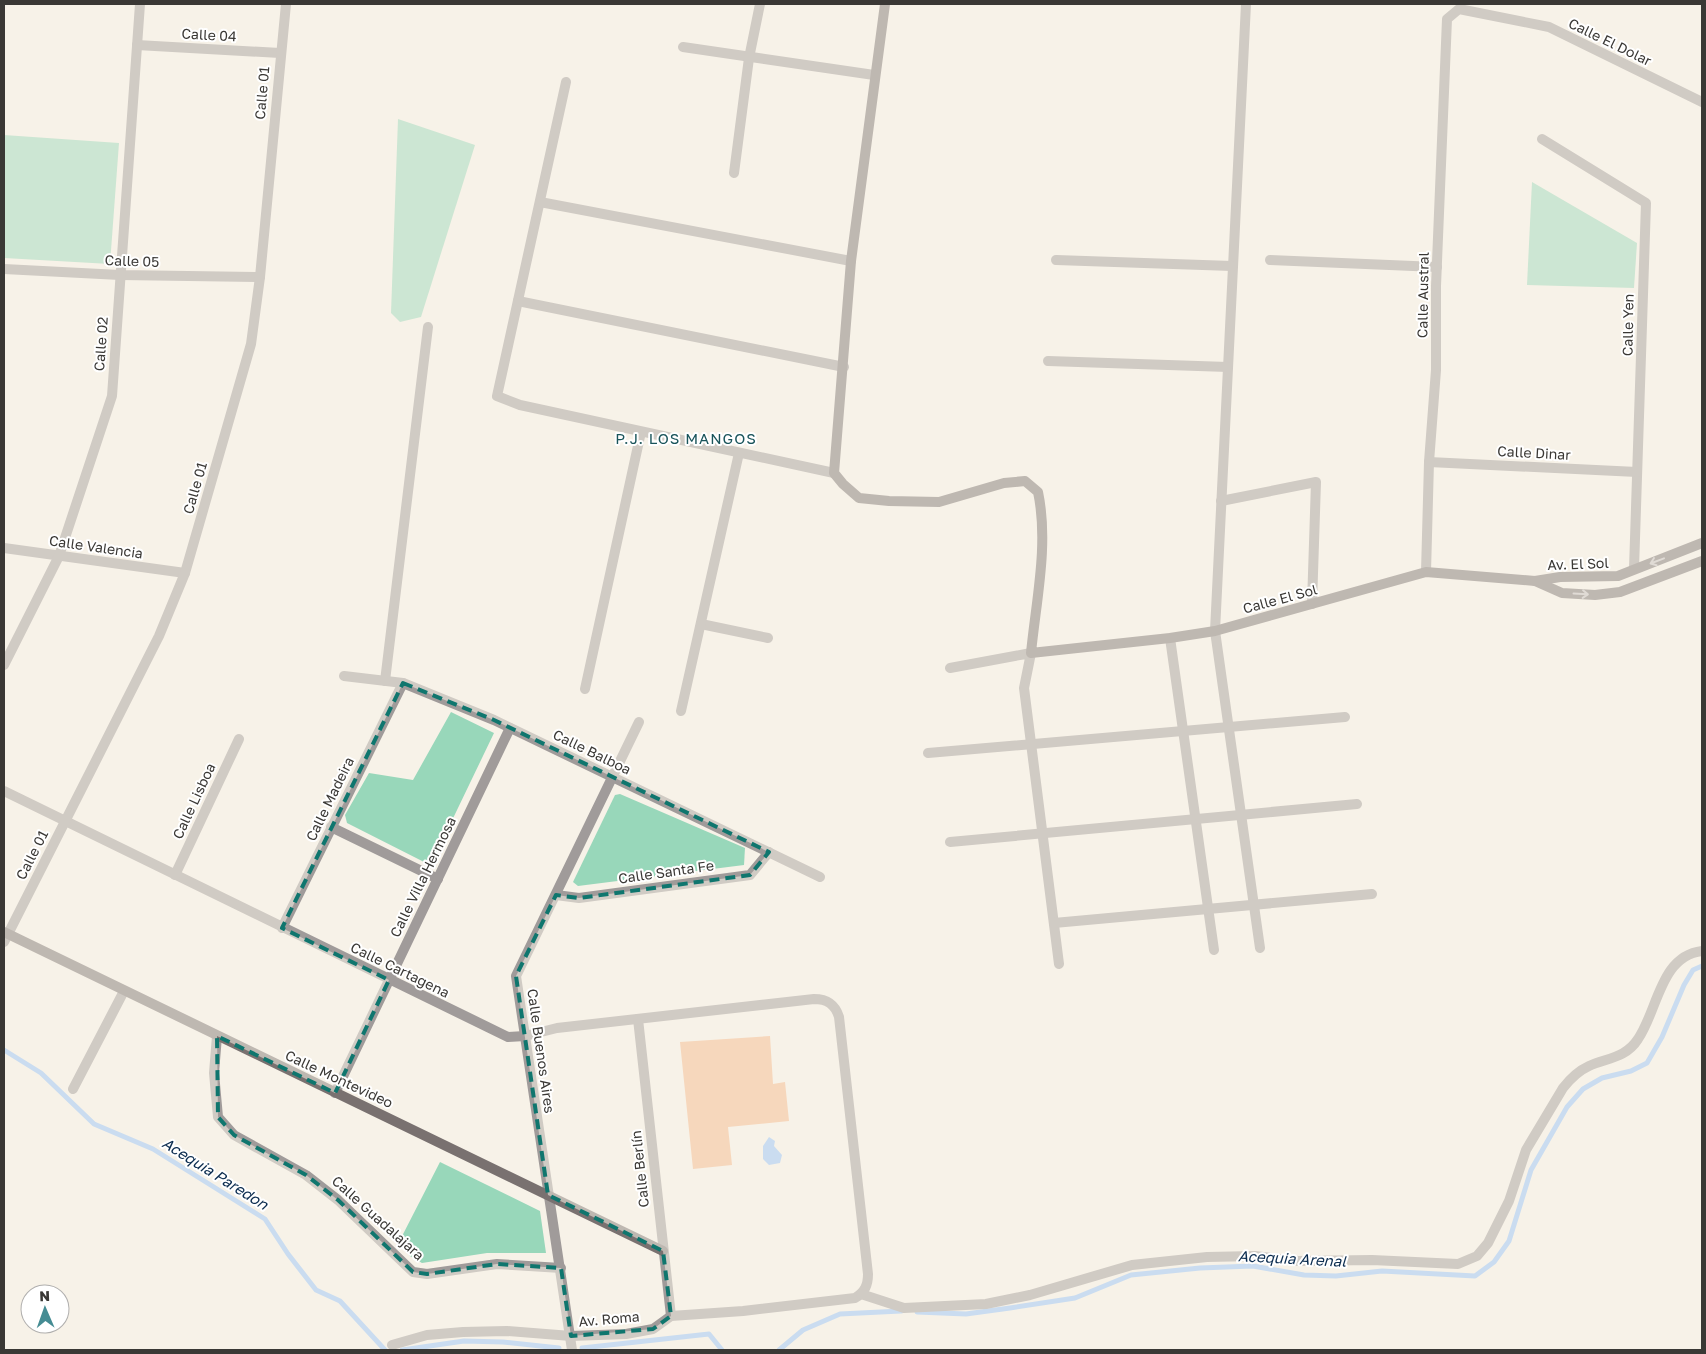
<svg xmlns="http://www.w3.org/2000/svg" width="1706" height="1354" font-family="'Golos Text',sans-serif">
<style>
.green{fill:#98d7ba}
.water{fill:#93c2fa}
.lines{fill:none;stroke-linecap:round;stroke-linejoin:round}
.stream{stroke:#93c2fa;stroke-width:5}
.building{fill:#f4b688}
.street{stroke:#a09b9a;stroke-width:10}
.secondary{stroke:#797170;stroke-width:10}
.oneway{stroke:#c3bfbf}
.marked{fill:none;stroke:#0f766e;stroke-width:4;stroke-dasharray:10 6;stroke-linejoin:round}
.labels{text-anchor:middle;stroke-width:4;stroke-linejoin:round;paint-order:stroke}
.street-label{font-size:14px;fill:#3a3835;stroke:#fff}
.neighbourhood-label{font-size:15px;letter-spacing:1px;fill:#19545a;stroke:#fff}
.water-label{font-size:15px;font-style:italic;fill:#0b2c4f;stroke:#fff}
</style>
<rect width="100%" height="100%" fill="#f7f2e8"/>
<g class="green">
<path d="M 398,119 L 475,145 L 421,317 L 400,322 L 391,313 Z"/>
<path d="M 4,135 L 119,143 L 110,264 L 4,258 Z"/>
<path d="M 1532,182 L 1637,243 L 1634,288 L 1527,285 Z"/>
<path d="M 451,712 L 494,733 L 433,860 L 428,864 L 347,823 L 345,815 L 369,773 L 413,780 Z"/>
<path d="M 620,794 L 745,848 L 744,865 L 578,886 L 573,882 L 615,795 Z"/>
<path d="M 440,1162 L 540,1211 L 546,1253 L 487,1253 L 422,1263 L 410,1256 L 399,1242 Z"/>
</g>
<path class="water" d="M 769,1137 L 775,1141 L 774,1146 L 782,1155 L 780,1163 L 769,1165 L 763,1159 L 763,1146 Z"/>
<g class="lines">
<g class="stream">
<path d="M 4,1050 L 41,1073 L 94,1124 L 153,1149 L 265,1219 L 288,1254 L 316,1290 L 340,1301 L 385,1350"/>
<path d="M 917,1312 L 966,1314 L 1010,1308 L 1075,1298 L 1131,1275 L 1200,1268 L 1253,1266 L 1304,1275 L 1336,1276 L 1382,1271 L 1475,1276 L 1494,1262 L 1509,1241 L 1531,1170 L 1567,1107 L 1583,1089 L 1602,1078 L 1631,1071 L 1647,1063 L 1662,1037 L 1684,985 L 1693,970 L 1702,966"/>
<path d="M 582,1348 L 709,1334 L 722,1350"/>
<path d="M 402,1350 L 464,1341 L 503,1342 L 559,1348"/>
<path d="M 779,1350 L 803,1330 L 840,1314 L 901,1311"/>
</g>
</g>
<path class="building" d="M 770,1036 L 773,1084 L 785,1082 L 789,1121 L 728,1127 L 732,1165 L 693,1169 L 680,1042 Z"/>
<g class="lines">
<g class="street">
<path d="M 1246,4 L 1215,631 L 1260,948"/>
<path d="M 137,45 L 280,53"/>
<path d="M 683,47 L 874,75"/>
<path d="M 566,82 L 497,396 L 520,405 L 834,473"/>
<path d="M 1542,139 L 1646,203 L 1634,569"/>
<path d="M 734,173 L 749,58 L 760,4"/>
<path d="M 540,202 L 851,261"/>
<path d="M 1056,260 L 1232,266"/>
<path d="M 1270,260 L 1437,267"/>
<path d="M 4,269 L 120,275 L 260,277"/>
<path d="M 518,301 L 844,367"/>
<path d="M 1048,361 L 1228,367"/>
<path d="M 1429,462 L 1637,472"/>
<path d="M 1221,501 L 1316,482 L 1312,604"/>
<path d="M 4,548 L 185,573"/>
<path d="M 1426,572 L 1429,462 L 1436,370 L 1436,286 L 1447,19 L 1459,9 L 1549,27 L 1702,102"/>
<path d="M 701,624 L 768,638"/>
<path d="M 1170,638 L 1214,950"/>
<path d="M 4,665 L 59,556 L 112,396 L 140,4"/>
<path d="M 950,668 L 1031,653 L 1024,688 L 1059,964"/>
<path d="M 344,676 L 403,683 L 494,720 L 820,877"/>
<path d="M 385,681 L 428,327"/>
<path d="M 585,689 L 641,432"/>
<path d="M 681,711 L 739,453"/>
<path d="M 928,753 L 1345,717"/>
<path d="M 4,791 L 508,1037 L 525,1036 L 557,1028 L 814,999 C 827,999 835,1004 839,1017 L 868,1274 C 868,1285 865,1292 855,1298 L 743,1311 L 671,1316 L 653,1329 L 626,1334 L 571,1336 L 507,1331 L 463,1332 L 427,1335 L 392,1345"/>
<path d="M 331,827 L 438,879"/>
<path d="M 950,842 L 1357,804"/>
<path d="M 175,875 L 239,739"/>
<path d="M 556,895 L 579,898 L 750,875 L 769,852"/>
<path d="M 1054,923 L 1372,894"/>
<path d="M 282,928 L 403,683"/>
<path d="M 4,942 L 159,636 L 185,573 L 251,344 L 260,277 L 286,4"/>
<path d="M 638,1019 L 671,1316"/>
<path d="M 217,1036 L 214,1073 L 218,1117 L 234,1135 L 306,1175 L 338,1200 L 413,1272 L 427,1274 L 497,1264 L 561,1268"/>
<path d="M 73,1089 L 124,991"/>
<path d="M 335,1093 L 510,728"/>
<path d="M 861,1294 L 904,1308 L 986,1304 L 1030,1295 L 1132,1265 L 1207,1257 L 1255,1256 L 1298,1261 L 1372,1260 L 1458,1264 L 1477,1256 L 1488,1243 L 1509,1201 L 1526,1150 L 1563,1088 C 1570,1079 1578,1071 1589,1066 C 1607,1058 1626,1058 1638,1039 C 1658,1010 1660,956 1702,951"/>
<path d="M 572,1350 L 516,976 L 639,722"/>
</g>
<g class="secondary">
<path d="M 885,4 L 851,261 L 834,473 L 843,484 L 859,498 L 889,501 L 939,502 L 1004,483 L 1025,481 L 1038,492 C 1049,544 1036,601 1031,653 L 1170,638 L 1215,631 L 1426,572 L 1535,581 L 1560,577 L 1618,576 L 1702,543"/>
<path d="M 1535,581 L 1562,593 L 1595,595 L 1620,592 L 1702,561"/>
<path d="M 4,932 L 663,1251"/>
</g>
</g>
<defs><path id="oneway-shaft" d="M-6 0H5M1.5-3L5.5 0L1.5 3" fill="none" stroke-width="1.6" stroke-linecap="round" stroke-linejoin="round" transform="scale(1.25)"/></defs>
<g class="oneway">
<use href="#oneway-shaft" transform="translate(1657 561) rotate(159)"/>
<use href="#oneway-shaft" transform="translate(1581 594) rotate(3)"/>
</g>
<path d="M0 0H1706V1354H0ZM 403,683 L 494,720 L 769,852 L 750,875 L 579,898 L 556,895 L 516,976 L 548,1195 L 663,1251 L 671,1316 L 653,1329 L 571,1336 L 561,1268 L 497,1264 L 427,1274 L 413,1272 L 338,1200 L 306,1175 L 234,1135 L 218,1117 L 217,1036 L 335,1093 L 389,980 L 282,928 Z" fill="#f7f2e8" fill-opacity=".55" fill-rule="evenodd"/>
<path class="marked" d="M 403,683 L 494,720 L 769,852 L 750,875 L 579,898 L 556,895 L 516,976 L 548,1195 L 663,1251 L 671,1316 L 653,1329 L 571,1336 L 561,1268 L 497,1264 L 427,1274 L 413,1272 L 338,1200 L 306,1175 L 234,1135 L 218,1117 L 217,1036 L 335,1093 L 389,980 L 282,928 Z"/>
<g class="labels">
<g class="street-label">
<text transform="translate(209 35) rotate(3)" y="5">Calle 04</text>
<text transform="translate(1610 42) rotate(26)" y="5">Calle El Dolar</text>
<text transform="translate(262 93) rotate(-85)" y="5">Calle 01</text>
<text transform="translate(132 261) rotate(2)" y="5">Calle 05</text>
<text transform="translate(1423 295) rotate(-89)" y="5">Calle Austral</text>
<text transform="translate(1628 325) rotate(-89)" y="5">Calle Yen</text>
<text transform="translate(101 344) rotate(-86)" y="5">Calle 02</text>
<text transform="translate(1534 453) rotate(3)" y="5">Calle Dinar</text>
<text transform="translate(195 488) rotate(-74)" y="5">Calle 01</text>
<text transform="translate(96 547) rotate(8)" y="5">Calle Valencia</text>
<text transform="translate(1578 564) rotate(-2)" y="5">Av. El Sol</text>
<text transform="translate(1280 599) rotate(-15)" y="5">Calle El Sol</text>
<text transform="translate(592 752) rotate(26)" y="5">Calle Balboa</text>
<text transform="translate(330 799) rotate(-64)" y="5">Calle Madeira</text>
<text transform="translate(194 801) rotate(-65)" y="5">Calle Lisboa</text>
<text transform="translate(32 855) rotate(-63)" y="5">Calle 01</text>
<text transform="translate(666 872) rotate(-8)" y="5">Calle Santa Fe</text>
<text transform="translate(423 877) rotate(-64)" y="5">Calle Villa Hermosa</text>
<text transform="translate(400 970) rotate(26)" y="5">Calle Cartagena</text>
<text transform="translate(541 1051) rotate(82)" y="5">Calle Buenos Aires</text>
<text transform="translate(339 1079) rotate(25)" y="5">Calle Montevideo</text>
<text transform="translate(640 1169) rotate(-96)" y="5">Calle Berlín</text>
<text transform="translate(378 1218) rotate(42)" y="5">Calle Guadalajara</text>
<text transform="translate(609 1319) rotate(-5)" y="5">Av. Roma</text>
</g>
<g class="neighbourhood-label">
<text x="686" y="444">P.J. LOS MANGOS</text>
</g>
<g class="water-label">
<text transform="translate(215 1174) rotate(32)" y="5">Acequia Paredon</text>
<text transform="translate(1292 1259) rotate(3)" y="5">Acequia Arenal</text>
</g>
</g>
<rect width="1706" height="1354" fill="none" stroke="#3a3835" stroke-width="10"/>
<g transform="translate(45 1309) rotate(358)"><circle r="24" fill="#ffffff" stroke="#b0afae"/>
<path d="M0-4L9 19L0 12L-9 19Z" fill="#458c93"/>
<text y="-8" font-size="14" font-weight="bold" text-anchor="middle" fill="#3a3835">N</text>
</g>
</svg>
